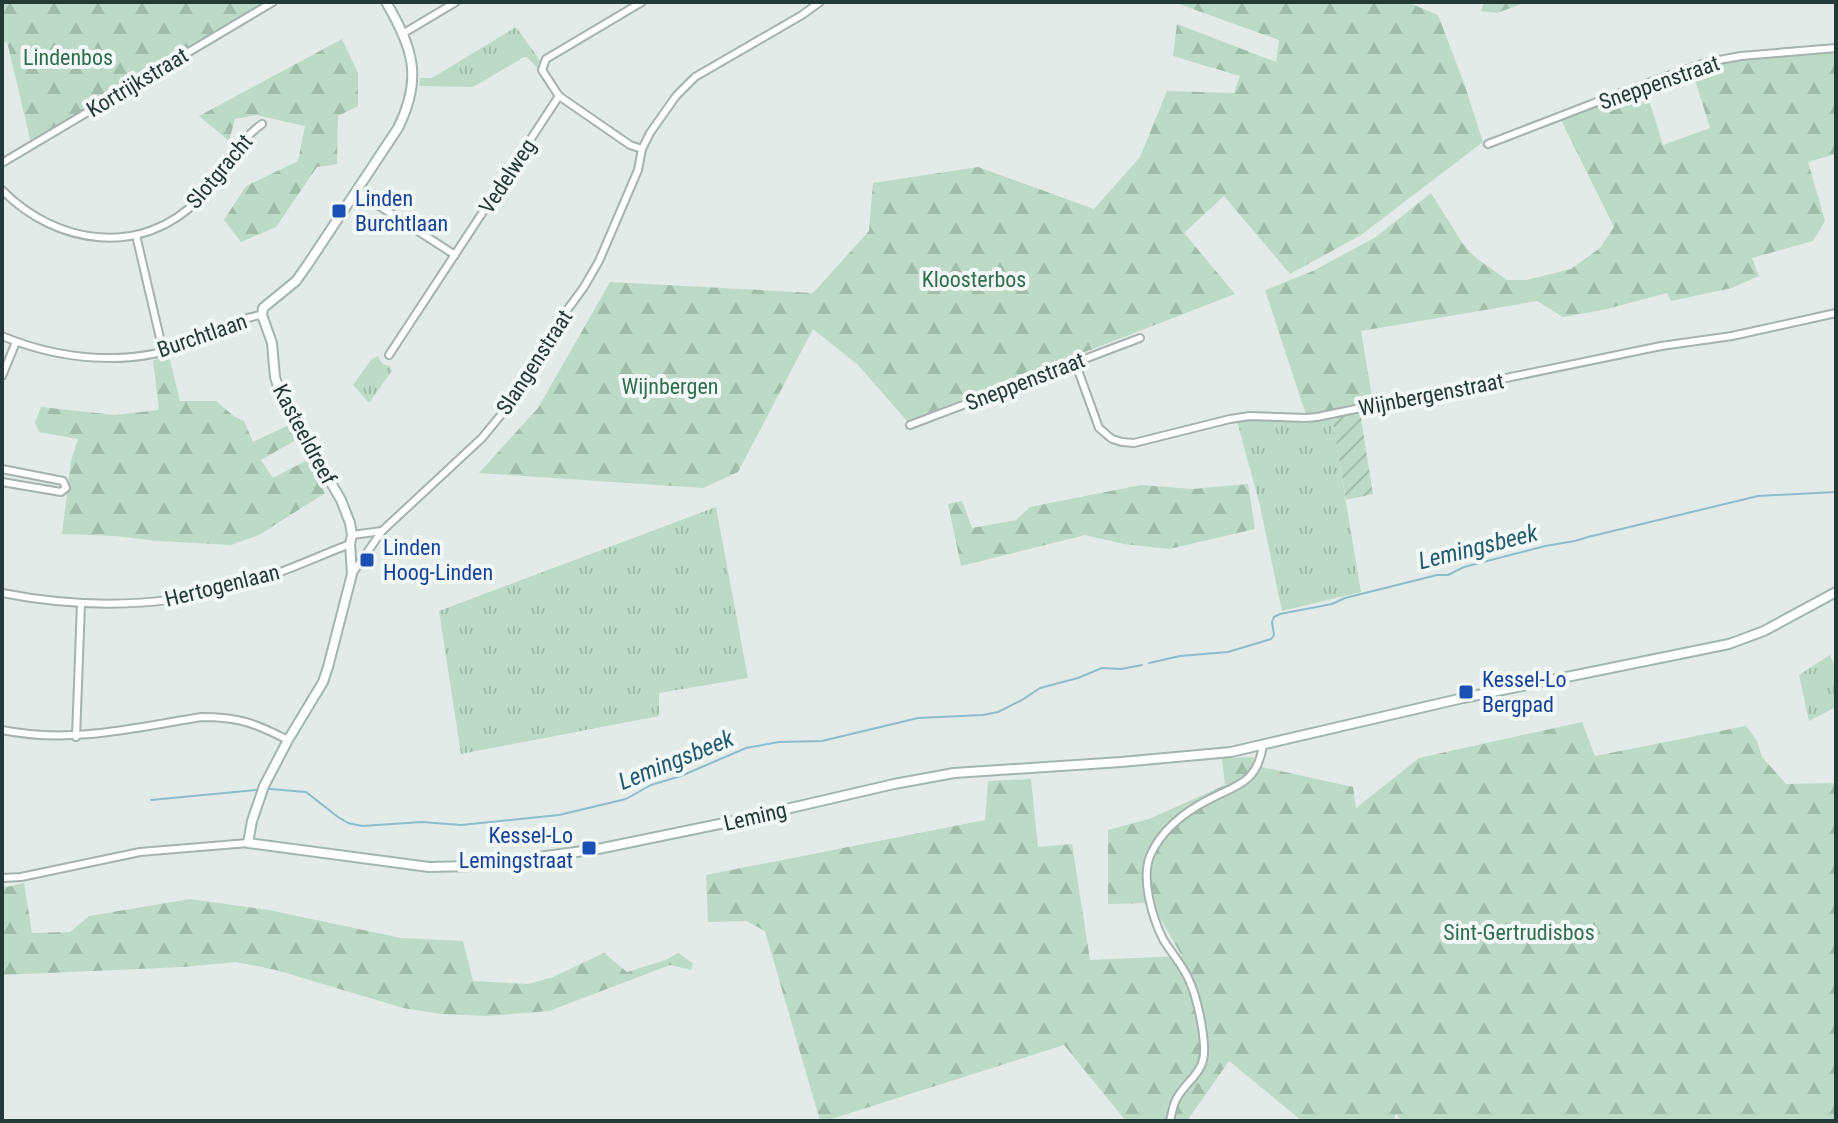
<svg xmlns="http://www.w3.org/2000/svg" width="1838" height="1123" font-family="'Roboto Condensed',sans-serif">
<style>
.grass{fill:url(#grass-tufts)}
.forest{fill:url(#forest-firs)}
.garden{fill:url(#garden-furrows)}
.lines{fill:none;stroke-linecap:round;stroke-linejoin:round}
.stream{stroke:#8fbccb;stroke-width:2}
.street-casing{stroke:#a5b2af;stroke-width:10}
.secondary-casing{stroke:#a2b5b0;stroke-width:12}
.street{stroke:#fff;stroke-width:6}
.secondary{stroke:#fff;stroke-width:8}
.transit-dot{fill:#1a4fb4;stroke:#f2f8f5;stroke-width:3}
.labels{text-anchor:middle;stroke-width:8;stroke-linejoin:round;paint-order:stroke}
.park-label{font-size:22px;fill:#316d4f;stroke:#f2f8f5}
.street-label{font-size:22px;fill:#243a36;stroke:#f2f8f5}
.transit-label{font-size:22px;fill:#164399;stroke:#f2f8f5;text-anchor:start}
.water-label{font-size:24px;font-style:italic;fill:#235c71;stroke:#f2f8f5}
</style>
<defs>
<pattern id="grass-tufts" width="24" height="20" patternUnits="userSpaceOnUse" patternTransform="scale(2)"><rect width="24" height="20" fill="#bddac8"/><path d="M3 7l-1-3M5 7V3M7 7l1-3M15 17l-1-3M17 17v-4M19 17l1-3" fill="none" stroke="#a2bcac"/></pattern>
<pattern id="forest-firs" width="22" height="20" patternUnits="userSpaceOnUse" patternTransform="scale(2)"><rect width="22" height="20" fill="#bddac8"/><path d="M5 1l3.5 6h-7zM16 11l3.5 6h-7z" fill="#a2bcac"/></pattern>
<pattern id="garden-furrows" width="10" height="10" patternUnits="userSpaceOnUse" patternTransform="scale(2)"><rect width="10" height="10" fill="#bddac8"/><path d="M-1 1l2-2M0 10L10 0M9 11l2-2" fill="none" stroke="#a2bcac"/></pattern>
</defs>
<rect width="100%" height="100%" fill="#e2ebe8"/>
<g class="grass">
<path d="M 516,27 L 541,62 L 539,70 L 527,57 L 524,57 L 473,87 L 419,86 L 420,78 L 432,78 Z"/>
<path d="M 378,356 C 380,362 383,365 390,366 L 392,371 L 369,403 L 353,385 L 371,360 Z"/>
<path d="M 1332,418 L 1361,592 L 1282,611 L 1260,506 L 1237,421 L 1260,420 L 1312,422 Z"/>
<path d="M 716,507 L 748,678 L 659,693 L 659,716 L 461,754 L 439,611 Z"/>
<path d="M 1830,655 L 1836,670 L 1836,707 L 1809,721 L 1799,675 Z"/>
</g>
<g class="forest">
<path d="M 2,2 L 268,2 L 31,143 L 7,42 L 2,43 Z"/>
<path d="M 1179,2 L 1407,2 L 1438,15 L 1464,83 L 1483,142 L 1361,235 L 1290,274 L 1224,196 L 1184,233 L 1235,294 L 907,421 L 858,365 L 813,329 L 738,472 L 703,488 L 479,473 L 538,408 L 610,282 L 813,293 L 869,231 L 873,183 L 978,167 L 1094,209 L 1140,157 L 1167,91 L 1234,93 L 1240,76 L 1173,56 L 1177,24 L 1276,62 L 1279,40 L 1179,4 Z"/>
<path d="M 1484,2 L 1527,2 L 1497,13 L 1481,11 Z"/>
<path d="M 342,39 L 358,73 L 358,106 L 338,116 L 337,164 L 317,167 L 276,227 L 241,242 L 224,220 L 246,186 L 298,161 L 305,126 L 256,115 L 235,119 L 229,141 L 199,116 Z"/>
<path d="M 1836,51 L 1836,154 L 1808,162 L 1825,221 L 1813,241 L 1752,258 L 1759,276 L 1732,288 L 1671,301 L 1667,293 L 1603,310 L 1563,317 L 1537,301 L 1361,331 L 1373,403 L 1306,415 L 1265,290 L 1313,271 L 1376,237 L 1431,193 L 1463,244 L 1476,258 L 1507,280 L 1527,280 L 1571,269 L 1600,248 L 1614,227 L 1561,120 L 1645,87 L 1663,145 L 1710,128 L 1692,70 L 1730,61 Z"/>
<path d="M 169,356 L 180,401 L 216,401 L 235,417 L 244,421 L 253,442 L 289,425 L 296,440 L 261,460 L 273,478 L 307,460 L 325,493 L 259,535 L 231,545 L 158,541 L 115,536 L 62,534 L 71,461 L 78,439 L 39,432 L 35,422 L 41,407 L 115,415 L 159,410 L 153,360 Z"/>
<path d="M 1248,484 L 1255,529 L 1169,549 L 1124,544 L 1085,535 L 961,566 L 948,504 L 962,501 L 972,528 L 1016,520 L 1030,507 L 1141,485 L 1192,489 Z"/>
<path d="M 1582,722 L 1595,756 L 1746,726 L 1757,741 L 1762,757 L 1786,784 L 1836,783 L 1836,1121 L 1402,1121 L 1396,1114 L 1393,1121 L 1302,1121 L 1229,1061 L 1187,1121 L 1126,1121 L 1064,1045 L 825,1121 L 820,1121 L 765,931 L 746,921 L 708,922 L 706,875 L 985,820 L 988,781 L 1031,779 L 1038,847 L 1072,844 L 1090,960 L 1182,956 L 1151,903 L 1108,904 L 1108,830 L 1149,819 L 1225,785 L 1222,758 L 1254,757 L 1253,765 L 1353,787 L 1356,808 L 1419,758 Z"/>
<path d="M 24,883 L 32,933 L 70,932 L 89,916 L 190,899 L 269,910 L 401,938 L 463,941 L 473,981 L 528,984 L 553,977 L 604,953 L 627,972 L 666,960 L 678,953 L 693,963 L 691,970 L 670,965 L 549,1011 L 487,1016 L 441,1014 L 403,1008 L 276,970 L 236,962 L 183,967 L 2,975 L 2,888 Z"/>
</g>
<path class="garden" d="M 1360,412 L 1373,494 L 1346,500 L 1332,418 Z"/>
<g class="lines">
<g class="stream">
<path d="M 1149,663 L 1180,656 L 1228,652 L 1271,639 L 1274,635 L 1272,622 L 1274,617 L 1280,614 L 1332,604 L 1345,598 L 1437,575 L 1448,575 L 1464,567 L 1545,546 L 1575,541 L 1588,537 L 1758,496 L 1836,492"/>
<path d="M 270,789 L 306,792 L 338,817 L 348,823 L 362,826 L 422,822 L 461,825 L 559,815 L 626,799 L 651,785 L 681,776 L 746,748 L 779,742 L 822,741 L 918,718 L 983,715 L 998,712 L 1022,700 L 1040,688 L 1078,678 L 1102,668 L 1121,669 L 1142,665"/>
<path d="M 151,800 L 257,790"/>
</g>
<defs>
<g id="street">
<path d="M 404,33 L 456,2"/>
<path d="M 1488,144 L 1628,90 L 1708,62 L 1741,56 L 1836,48"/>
<path d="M 642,149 L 630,145 L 559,96 L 542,70 L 546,59 L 642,2"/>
<path d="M 2,163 L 273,2"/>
<path d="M 2,190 C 56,245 142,258 199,199 C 222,176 235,143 262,124"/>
<path d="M 356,191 L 455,255"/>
<path d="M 136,235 L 163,351"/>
<path d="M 2,336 C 60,360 128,367 188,344 C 213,335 236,318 262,315"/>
<path d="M 389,355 L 559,96"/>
<path d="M 1075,362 L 1099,428 L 1112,439 L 1122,442 L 1134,443 L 1230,419 L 1250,416 L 1306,418 L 1317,417 L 1661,346 L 1732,336 L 1836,313"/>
<path d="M 2,376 L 16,342"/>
<path d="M 910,425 L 1140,338"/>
<path d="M 2,469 L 63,481 L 66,488 L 61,492 L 2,482"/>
<path d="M 352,535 L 382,531"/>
<path d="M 352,574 L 382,531 L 482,438 L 514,399 L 551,332 L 584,287 L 599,261 L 638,170 L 642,149 L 650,133 L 676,96 L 695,77 L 802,15 L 820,2"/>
<path d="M 2,593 C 79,608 158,608 234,587 C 274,577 311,559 350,544"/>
<path d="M 2,730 C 70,744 134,728 201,717 C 240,717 254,723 288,740"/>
<path d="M 76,737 L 81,604"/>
<path d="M 2,878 L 21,877 L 140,852 L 248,843"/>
<path d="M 1170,1121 C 1172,1113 1173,1104 1177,1098 C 1189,1077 1206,1073 1204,1046 C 1203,1027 1197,997 1189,980 C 1183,965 1171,953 1163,939 C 1152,917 1141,879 1150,856 C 1160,832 1183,813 1206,801 C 1235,785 1257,785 1263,745"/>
</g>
<path id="secondary" d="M 386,2 C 413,48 423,78 398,128 L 308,264 L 296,281 L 263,308 L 262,315 L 272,343 L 275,377 L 281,396 L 341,500 L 350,523 L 352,535 L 350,544 L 352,574 L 328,667 L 323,682 L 288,740 L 264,786 L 252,821 L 248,843 L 429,867 L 472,866 L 598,849 L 739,820 L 894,784 L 954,773 L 1121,762 L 1231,752 L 1463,698 L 1729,644 L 1764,631 L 1836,592"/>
</defs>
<use href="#street" class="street-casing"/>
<use href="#secondary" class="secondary-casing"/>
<use href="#street" class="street"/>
<use href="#secondary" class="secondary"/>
</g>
<g class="transit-dot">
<rect x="331" y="203" width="16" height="16" rx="4"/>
<rect x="359" y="552" width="16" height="16" rx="4"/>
<rect x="1458" y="684" width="16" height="16" rx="4"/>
<rect x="581" y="840" width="16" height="16" rx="4"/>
</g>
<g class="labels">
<g class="park-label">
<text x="68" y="65">Lindenbos</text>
<text x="974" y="287">Kloosterbos</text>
<text x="670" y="394">Wijnbergen</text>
<text x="1519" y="940">Sint-Gertrudisbos</text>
</g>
<g class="street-label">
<text transform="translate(137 82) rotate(-31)" y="8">Kortrijkstraat</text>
<text transform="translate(1659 82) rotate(-19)" y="8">Sneppenstraat</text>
<text transform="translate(219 171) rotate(-50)" y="8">Slotgracht</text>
<text transform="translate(507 176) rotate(-57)" y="8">Vedelweg</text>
<text transform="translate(202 335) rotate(-19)" y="8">Burchtlaan</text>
<text transform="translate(534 362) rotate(-57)" y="8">Slangenstraat</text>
<text transform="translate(1025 381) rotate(-21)" y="8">Sneppenstraat</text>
<text transform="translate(1431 394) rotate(-11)" y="8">Wijnbergenstraat</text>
<text transform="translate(305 434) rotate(62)" y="8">Kasteeldreef</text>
<text transform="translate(222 585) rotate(-14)" y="8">Hertogenlaan</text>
<text transform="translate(755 816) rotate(-13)" y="8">Leming</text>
</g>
<g class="transit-label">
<text x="355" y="206">Linden<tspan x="355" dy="25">Burchtlaan</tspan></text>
<text x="383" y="555">Linden<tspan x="383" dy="25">Hoog-Linden</tspan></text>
<text x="1482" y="687">Kessel-Lo<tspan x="1482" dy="25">Bergpad</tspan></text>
<text x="573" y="843" text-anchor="end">Kessel-Lo<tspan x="573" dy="25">Lemingstraat</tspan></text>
</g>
<g class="water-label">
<text transform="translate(1478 547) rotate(-14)" y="8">Lemingsbeek</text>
<text transform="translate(676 760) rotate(-22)" y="8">Lemingsbeek</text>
</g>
</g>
<rect width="1838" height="1123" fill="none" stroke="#243a36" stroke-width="8"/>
</svg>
